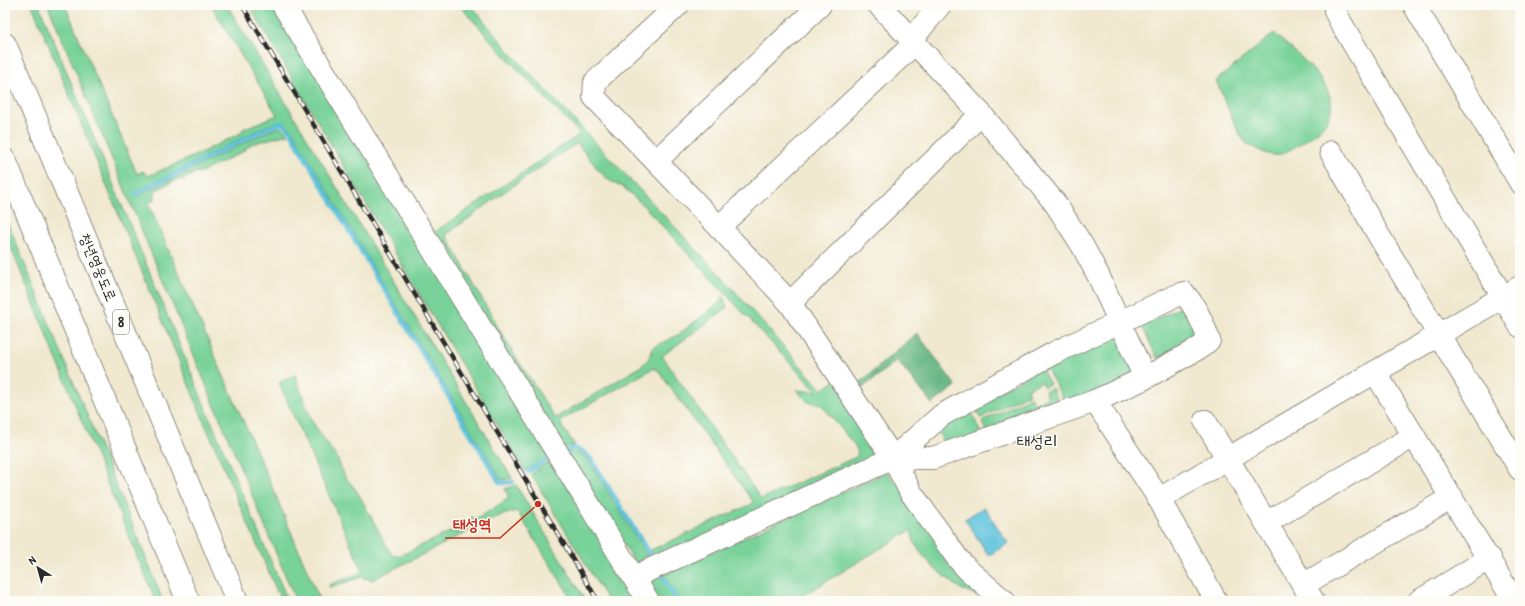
<svg xmlns="http://www.w3.org/2000/svg" width="1525" height="606" font-family="'Patrick Hand','Poor Story',sans-serif">
<style>
.green{fill:#78d299;stroke:#527e62;fill-rule:evenodd}
.forest{fill:#62b481;stroke:#467056}
.water{fill:#5ec3dc;stroke:#447784}
.lines{fill:none;stroke-linecap:round;stroke-linejoin:round}
.stream{stroke:#5ec3dc;stroke-width:4.5}
.minor-casing{stroke:#8e8a7d;stroke-width:24}
.major-casing{stroke:#8e8a7d;stroke-width:24}
.highway-casing{stroke:#8e8a7d;stroke-width:24}
.minor{stroke:#fff;stroke-width:22}
.major{stroke:#fff;stroke-width:22}
.highway{stroke:#fff;stroke-width:22}
.rail-casing{stroke:#2b2b2b;stroke-width:4.5}
.rail{stroke:#fdfcf7;stroke-width:3;stroke-dasharray:9;stroke-linecap:butt}
.labels{text-anchor:middle;stroke-width:3;stroke-linejoin:round;paint-order:stroke}
.shield{fill:#fdfcf7;stroke:#6a6a68;stroke-width:1}
.shield-label{font-size:14px;font-weight:bold;fill:#2b2b2b}
.street-label{font-size:15px;fill:#2b2b2b;stroke:#fdfcf7}
.quarter-label{font-size:17px;fill:#2b2b2b;stroke:#fdfcf7}
.leader{fill:none;stroke:#c8321e;stroke-width:1.5}
.callout-dot{fill:#c8321e;stroke:#fdfcf7;stroke-width:1.5}
.callout-label{font-size:16px;text-anchor:middle;font-weight:bold;fill:#c8321e;stroke:#fdfcf7;stroke-width:3;stroke-linejoin:round;paint-order:stroke}
</style>
<rect width="100%" height="100%" fill="#fdfcf7"/>
<filter id="ink" filterUnits="userSpaceOnUse"><feTurbulence type="fractalNoise" baseFrequency=".025" numOctaves="2"/><feDisplacementMap in="SourceGraphic" scale="8" xChannelSelector="R" yChannelSelector="G"/><feConvolveMatrix kernelMatrix="1 2 1 2 8 2 1 2 1" color-interpolation-filters="sRGB"/></filter>
<filter id="wash" filterUnits="userSpaceOnUse"><feTurbulence type="fractalNoise" baseFrequency=".012" numOctaves="4" result="noise"/><feDisplacementMap in="SourceGraphic" scale="16" xChannelSelector="R" yChannelSelector="G"/><feGaussianBlur stdDeviation="0.9" result="paint"/><feColorMatrix in="noise" values="0 0 0 0 0 0 0 0 0 0 0 0 0 0 0 0 0 1.4 0 .05"/><feComposite in="paint" operator="in"/></filter>
<g filter="url(#wash)">
<rect width="100%" height="100%" fill="#f0e8cf"/>
<g class="green">
<path d="M 32,5 L 39,5 L 211,421 L 288,601 L 281,601 L 205,424 Z"/>
<path d="M 48,5 L 65,5 L 137,174 L 143,171 L 148,176 L 192,157 L 241,133 L 243,129 L 277,115 L 211,5 L 227,5 L 512,478 L 501,480 L 301,146 L 293,131 L 283,121 L 266,126 L 135,192 L 137,196 L 268,131 L 281,127 L 288,134 L 251,144 L 242,152 L 200,173 L 196,172 L 183,180 L 178,179 L 155,191 L 155,200 L 148,203 L 270,482 L 320,601 L 296,601 Z"/>
<path d="M 249,5 L 277,5 L 549,457 L 525,471 L 415,287 Z"/>
<path d="M 459,5 L 471,5 L 508,50 L 724,279 L 822,390 L 836,380 L 879,453 L 653,562 L 636,564 L 566,454 C 578,450 582,453 590,462 L 647,556 L 650,557 L 651,554 L 649,551 L 754,503 L 657,369 L 652,369 L 562,420 L 561,425 L 575,445 L 568,446 L 564,449 L 433,233 L 580,134 L 506,57 ZM 577,143 L 601,173 L 610,181 L 623,187 L 642,204 L 817,392 L 796,390 L 808,402 L 821,404 L 856,447 L 858,455 L 854,458 L 761,499 L 662,356 L 727,308 L 723,296 L 720,302 L 678,335 L 653,347 C 651,356 648,361 640,367 L 555,418 L 504,338 L 446,235 L 507,190 Z"/>
<path d="M 1274,33 C 1293,51 1324,74 1331,100 C 1333,107 1329,119 1324,125 C 1317,134 1289,152 1278,155 C 1269,157 1252,147 1245,142 C 1239,136 1221,91 1216,81 Z"/>
<path d="M 5,216 L 146,558 L 163,601 L 156,601 L 139,561 L 5,233 Z"/>
<path d="M 1183,306 L 1198,339 L 1157,358 L 1142,326 Z"/>
<path d="M 1115,329 L 1137,376 L 1067,406 L 1045,366 Z"/>
<path d="M 1041,368 L 1050,384 L 1044,387 L 1041,382 L 1027,389 L 1029,394 L 980,418 L 975,405 Z"/>
<path d="M 295,375 L 312,421 L 338,460 L 345,477 L 357,491 L 390,552 L 394,556 L 399,556 L 469,523 L 472,517 L 477,519 L 509,498 L 505,489 L 516,485 L 586,601 L 573,601 L 517,511 L 499,516 L 372,580 L 361,577 L 330,588 L 329,585 L 363,572 L 279,383 Z"/>
<path d="M 1052,388 L 1062,408 L 987,432 L 982,421 L 1031,397 L 1034,404 L 1048,397 L 1045,391 Z"/>
<path d="M 970,408 L 981,434 L 944,446 L 937,427 Z"/>
<path d="M 553,461 L 637,601 L 608,601 L 531,474 L 543,465 Z"/>
<path d="M 887,472 L 996,601 L 983,601 L 974,594 L 961,589 L 935,569 L 920,552 L 914,542 L 911,530 L 794,601 L 679,601 L 665,577 L 663,577 L 662,578 L 675,601 L 655,601 L 648,587 L 651,580 Z"/>
</g>
<path class="forest" d="M 917,333 L 956,386 L 932,404 L 897,360 L 859,391 L 855,387 Z"/>
<path class="water" d="M 984,507 L 1008,543 L 989,556 L 965,519 Z"/>
<g class="lines">
<g class="stream">
<path d="M 135,194 L 267,128 L 282,123 L 291,132 L 299,147 L 500,483 L 513,482"/>
<path d="M 563,453 L 573,448 L 584,452 L 592,460 L 650,555"/>
<path d="M 528,472 L 542,462 L 553,457"/>
<path d="M 661,575 L 677,601"/>
</g>
</g>
</g>
<g filter="url(#ink)">
<g class="lines">
<defs>
<g id="minor">
<path d="M 678,5 L 595,82 L 594,97 L 719,227 L 790,303 L 893,458 L 910,491 L 958,559 L 967,569 L 1004,601"/>
<path d="M 879,5 L 981,114 L 1055,203 L 1082,245 L 1098,275 L 1145,378"/>
<path d="M 1336,5 L 1335,11 L 1341,23 L 1520,326"/>
<path d="M 1414,5 L 1520,182"/>
<path d="M 1331,152 L 1379,236 L 1520,469"/>
<path d="M 656,161 L 820,5"/>
<path d="M 719,227 L 914,44 L 917,33 L 940,5"/>
<path d="M 790,303 L 981,114"/>
<path d="M 1375,372 L 1514,601"/>
<path d="M 1095,401 L 1159,499 L 1216,601"/>
<path d="M 1205,421 L 1313,601"/>
<path d="M 1159,499 L 1520,287"/>
<path d="M 1266,523 L 1414,436"/>
<path d="M 634,577 L 893,458 L 933,458 L 1095,401 L 1145,378 L 1201,347 L 1209,340 C 1204,325 1195,306 1184,293 L 1175,296 L 1054,353 L 942,415 L 893,458"/>
<path d="M 1303,585 L 1452,497"/>
<path d="M 1419,601 L 1490,558"/>
</g>
<path id="major" d="M 283,5 L 648,601"/>
<g id="highway">
<path d="M 5,44 L 237,601"/>
<path d="M 5,160 L 188,601"/>
</g>
</defs>
<use href="#minor" class="minor-casing"/>
<use href="#major" class="major-casing"/>
<use href="#highway" class="highway-casing"/>
<use href="#minor" class="minor"/>
<use href="#major" class="major"/>
<use href="#highway" class="highway"/>
<defs>
<path id="rail" d="M 242,5 L 598,601"/>
</defs>
<use href="#rail" class="rail-casing"/>
<use href="#rail" class="rail"/>
</g>
</g>
<g class="labels">
<rect class="shield" x="113" y="310" width="16" height="24" rx="3"/>
<g class="shield-label">
<text x="121" y="327">8</text>
</g>
<g class="street-label">
<text transform="translate(98 267) rotate(67)" y="5">청년영웅도로</text>
</g>
<g class="quarter-label">
<text x="1037" y="447">태성리</text>
</g>
</g>
<path class="leader" d="M538 504L500 538H445"/>
<circle class="callout-dot" cx="538" cy="504" r="4"/>
<g class="callout-label">
<text x="472" y="530">태성역</text>
</g>
<rect width="1525" height="606" fill="none" stroke="#fdfcf7" stroke-width="20"/>
<g transform="translate(38 568) rotate(323)" stroke="#fdfcf7" stroke-width="3" paint-order="stroke">
<path d="M0-3L7 15L0 10L-7 15Z" fill="#2b2b2b"/>
<text y="-6" font-size="11" font-weight="bold" text-anchor="middle" fill="#2b2b2b">N</text>
</g>
</svg>
